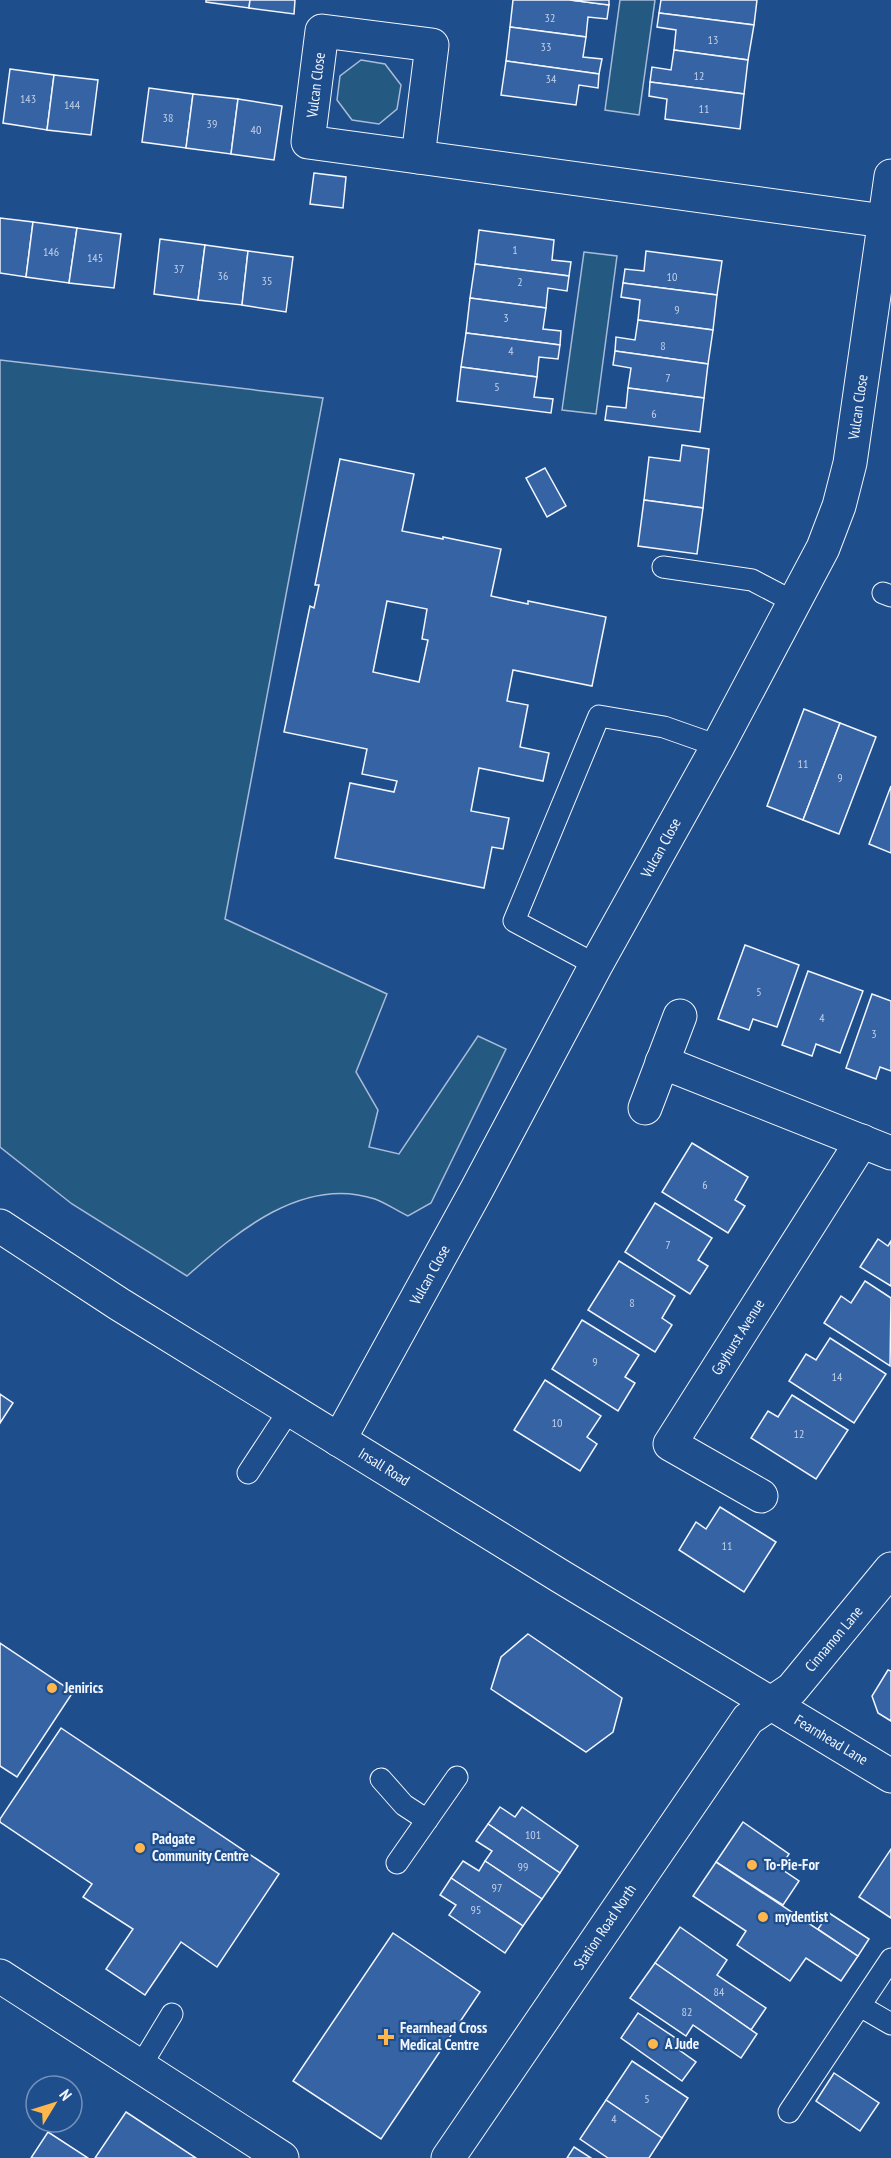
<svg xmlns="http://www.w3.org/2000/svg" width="891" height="2158" font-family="'PT Sans Narrow',sans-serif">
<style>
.green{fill:#245a82;stroke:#a8bbd7;stroke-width:1.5}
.building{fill:#3563a3;stroke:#f2f6ff;stroke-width:1.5;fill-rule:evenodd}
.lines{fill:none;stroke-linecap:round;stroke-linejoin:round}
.lane-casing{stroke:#f2f6ff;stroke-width:23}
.street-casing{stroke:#f2f6ff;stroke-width:35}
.secondary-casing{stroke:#f2f6ff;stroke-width:35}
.lane{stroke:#1f4e8c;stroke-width:21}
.street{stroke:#1f4e8c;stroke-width:33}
.secondary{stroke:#1f4e8c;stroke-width:33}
.poi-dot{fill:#ffb74d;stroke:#1f4e8c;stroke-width:2}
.labels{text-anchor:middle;stroke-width:4.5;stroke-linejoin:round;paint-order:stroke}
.number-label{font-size:12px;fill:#c3d1e8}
.street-label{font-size:15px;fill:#f2f6ff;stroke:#1f4e8c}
.poi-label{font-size:15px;font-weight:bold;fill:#f2f6ff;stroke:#1f4e8c;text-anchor:start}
</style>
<rect width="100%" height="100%" fill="#1f4e8c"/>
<g class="green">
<path d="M 620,0 L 655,0 L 639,115 L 605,110 Z"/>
<path d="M 361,60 L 385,64 L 401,85 L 397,109 L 379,124 L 352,120 L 337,100 L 340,76 Z"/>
<path d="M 584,252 L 617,256 L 596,414 L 562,410 Z"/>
<path d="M 0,360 L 323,398 L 225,919 L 387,994 L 356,1072 L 378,1110 L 369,1147 L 399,1154 L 478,1036 L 506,1049 L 431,1203 L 408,1216 C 397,1211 386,1203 375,1199 C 303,1175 237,1232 187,1276 L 72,1204 L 0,1147 Z"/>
</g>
<g class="building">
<path d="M 206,0 L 250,0 L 249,8 L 206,2 Z"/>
<path d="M 250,0 L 295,0 L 294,14 L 249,8 Z"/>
<path d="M 513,0 L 570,0 L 609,5 L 607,19 L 588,17 L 586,37 L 510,27 Z"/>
<path d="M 570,0 L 609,0 L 609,5 Z"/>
<path d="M 661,0 L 757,0 L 754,25 L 659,13 Z"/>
<path d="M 659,13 L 754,25 L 748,60 L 674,50 L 676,30 L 657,27 Z"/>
<path d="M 510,27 L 586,37 L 583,57 L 602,59 L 599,74 L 506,61 Z"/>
<path d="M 674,50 L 748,60 L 744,94 L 650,82 L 652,67 L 671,70 Z"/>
<path d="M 506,61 L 599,74 L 598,88 L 579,85 L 576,105 L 501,95 Z"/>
<path d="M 10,69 L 54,75 L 47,130 L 3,123 Z"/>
<path d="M 54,75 L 98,80 L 91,135 L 47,130 Z"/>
<path d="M 650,82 L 744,94 L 740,129 L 665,119 L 667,99 L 649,96 Z"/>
<path d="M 149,88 L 193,94 L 186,148 L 142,142 Z"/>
<path d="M 193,94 L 238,99 L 231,154 L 186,148 Z"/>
<path d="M 238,99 L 282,106 L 274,160 L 231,154 Z"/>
<path d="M 314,173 L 346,177 L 343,208 L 310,204 Z"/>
<path d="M 0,218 L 33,222 L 26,277 L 0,273 Z"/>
<path d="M 33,222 L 77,228 L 69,283 L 26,277 Z"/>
<path d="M 77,228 L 121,234 L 114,288 L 69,283 Z"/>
<path d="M 479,230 L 554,240 L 552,260 L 571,262 L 569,276 L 475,264 Z"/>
<path d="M 160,239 L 205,245 L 198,300 L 154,294 Z"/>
<path d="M 205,245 L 248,251 L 242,305 L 198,300 Z"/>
<path d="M 248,251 L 293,257 L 286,312 L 242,305 Z"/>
<path d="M 646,251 L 722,261 L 717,295 L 623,283 L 625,269 L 644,271 Z"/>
<path d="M 475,264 L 569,276 L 567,291 L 548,288 L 546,308 L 470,298 Z"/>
<path d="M 623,283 L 717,295 L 713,330 L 638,320 L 640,300 L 621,297 Z"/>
<path d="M 470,298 L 546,308 L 543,329 L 561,331 L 560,345 L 466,333 Z"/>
<path d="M 638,320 L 713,330 L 708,364 L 615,351 L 616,337 L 635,340 Z"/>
<path d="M 466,333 L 560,345 L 558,359 L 539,357 L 537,377 L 461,367 Z"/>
<path d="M 615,351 L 708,364 L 704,398 L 628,388 L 631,368 L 613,365 Z"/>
<path d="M 461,367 L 537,377 L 534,397 L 553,399 L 551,413 L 457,401 Z"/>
<path d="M 628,388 L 704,398 L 700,432 L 605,420 L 607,406 L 626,408 Z"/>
<path d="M 682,445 L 709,449 L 703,508 L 644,500 L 649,457 L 680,461 Z"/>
<path d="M 340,459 L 414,474 L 402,531 L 443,539 L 443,537 L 501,549 L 491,596 L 528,604 L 528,601 L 606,617 L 592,686 L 513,670 L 507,701 L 528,705 L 520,747 L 549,753 L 543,781 L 479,768 L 471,811 L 509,818 L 503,849 L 492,847 L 484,888 L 335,858 L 350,783 L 394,792 L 397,781 L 362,774 L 367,749 L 284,732 L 310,606 L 314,608 L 319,585 L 315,585 ZM 387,601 L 427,609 L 422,639 L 428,640 L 419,682 L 373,672 Z"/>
<path d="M 545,468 L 566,506 L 547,517 L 526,478 Z"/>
<path d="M 644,500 L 703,508 L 697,554 L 638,546 Z"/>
<path d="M 804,709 L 840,723 L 803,820 L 767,806 Z"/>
<path d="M 840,723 L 876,737 L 839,834 L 803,820 Z"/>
<path d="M 891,786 L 891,853 L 869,844 Z"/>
<path d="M 745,945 L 799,965 L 777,1027 L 753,1019 L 749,1030 L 718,1019 Z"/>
<path d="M 808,971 L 863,991 L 840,1053 L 816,1044 L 812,1056 L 782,1045 Z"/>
<path d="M 872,994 L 891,1001 L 891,1071 L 880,1067 L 876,1079 L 846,1068 Z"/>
<path d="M 692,1143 L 748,1177 L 735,1200 L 745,1206 L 728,1233 L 662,1192 Z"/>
<path d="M 655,1203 L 712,1238 L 698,1260 L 708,1266 L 690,1294 L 625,1252 Z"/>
<path d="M 878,1239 L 888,1246 L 891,1241 L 891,1286 L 860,1267 Z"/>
<path d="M 619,1261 L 675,1296 L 662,1318 L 672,1325 L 655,1352 L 588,1310 Z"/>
<path d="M 865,1281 L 891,1298 L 890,1366 L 824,1323 L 841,1296 L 851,1303 Z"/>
<path d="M 582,1320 L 639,1355 L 625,1377 L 635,1383 L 618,1411 L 552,1369 Z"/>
<path d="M 830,1338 L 886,1374 L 854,1423 L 789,1381 L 806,1354 L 816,1360 Z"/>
<path d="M 545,1380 L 601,1416 L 587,1437 L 597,1444 L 580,1471 L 514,1430 Z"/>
<path d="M 0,1394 L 13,1403 L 0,1423 Z"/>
<path d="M 792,1395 L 848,1430 L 816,1479 L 751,1438 L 768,1411 L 778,1417 Z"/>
<path d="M 720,1507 L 776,1542 L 744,1592 L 679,1550 L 696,1522 L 706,1529 Z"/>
<path d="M 528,1634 L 622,1698 L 613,1732 L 586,1752 L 491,1689 L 501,1657 Z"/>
<path d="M 0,1643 L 73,1692 L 17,1777 L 0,1766 Z"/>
<path d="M 888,1670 L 891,1671 L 891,1721 L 878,1713 L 872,1696 Z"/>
<path d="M 61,1728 L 279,1874 L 217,1967 L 181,1942 L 145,1995 L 106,1969 L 133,1929 L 83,1897 L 92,1884 L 0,1822 L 0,1819 Z"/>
<path d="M 500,1807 L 515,1817 L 522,1807 L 578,1846 L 560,1873 L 488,1824 Z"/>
<path d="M 743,1822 L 789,1854 L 780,1868 L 799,1881 L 783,1905 L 716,1862 Z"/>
<path d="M 488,1824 L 560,1873 L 542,1899 L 485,1861 L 492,1851 L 476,1841 Z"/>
<path d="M 891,1849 L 891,1918 L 859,1897 Z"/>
<path d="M 463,1861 L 479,1871 L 485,1861 L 542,1899 L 523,1926 L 451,1878 Z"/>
<path d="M 716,1862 L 858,1956 L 841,1981 L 806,1958 L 790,1981 L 737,1945 L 746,1931 L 693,1896 Z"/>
<path d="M 451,1878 L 523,1926 L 505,1953 L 449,1915 L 456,1905 L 440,1895 Z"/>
<path d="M 829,1913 L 869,1939 L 858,1956 L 818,1929 Z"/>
<path d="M 680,1927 L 727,1960 L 717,1975 L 766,2008 L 751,2030 L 655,1963 Z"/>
<path d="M 393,1933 L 480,1992 L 381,2139 L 293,2081 Z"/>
<path d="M 655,1963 L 757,2034 L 741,2058 L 693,2025 L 686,2036 L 630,1998 Z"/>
<path d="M 638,2013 L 680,2041 L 675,2047 L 696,2062 L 682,2081 L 621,2038 Z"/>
<path d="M 632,2061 L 688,2098 L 662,2138 L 606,2100 Z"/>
<path d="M 834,2073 L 879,2103 L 860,2131 L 816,2101 Z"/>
<path d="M 606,2100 L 662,2138 L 649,2158 L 608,2158 L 580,2139 Z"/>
<path d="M 126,2112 L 196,2158 L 95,2158 Z"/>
<path d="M 48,2132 L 88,2158 L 31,2158 Z"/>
<path d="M 574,2147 L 591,2158 L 567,2158 Z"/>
</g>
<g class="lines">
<defs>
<g id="lane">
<path d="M 663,567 L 752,580 L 794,602"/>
<path d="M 883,593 L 891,596"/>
<path d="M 596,965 L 514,921 L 599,716 L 664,727 L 718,746"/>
<path d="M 248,1473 L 290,1409"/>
<path d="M 381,1779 L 404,1805 L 427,1820"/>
<path d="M 397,1863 L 457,1777"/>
<path d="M 860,2006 L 891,2024"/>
<path d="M 140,2067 L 172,2014"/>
<path d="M 789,2112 L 891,1959"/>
</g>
<g id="street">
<path d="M 322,31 L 432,45 L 418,157 L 308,142 Z"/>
<path d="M 418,157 L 884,221"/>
<path d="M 662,1062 L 891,1153"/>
<path d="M 645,1108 L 680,1016"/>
<path d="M 339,1440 L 477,1189 L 596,965 L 718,746 L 823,548 L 839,506 L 850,463 L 891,176"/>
<path d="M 761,1496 L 670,1444 L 862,1141"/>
<path d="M 0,1976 L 282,2158"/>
<path d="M 448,2158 L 748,1719 L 792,1689 L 891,1569"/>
</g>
<path id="secondary" d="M 0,1226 L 119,1304 L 560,1576 L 891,1776"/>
</defs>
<use href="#lane" class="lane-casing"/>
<use href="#street" class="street-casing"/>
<use href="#secondary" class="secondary-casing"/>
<use href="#lane" class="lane"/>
<use href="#street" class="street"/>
<use href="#secondary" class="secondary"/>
</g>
<g class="poi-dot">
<circle cx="52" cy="1688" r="6"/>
<circle cx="140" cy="1848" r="6"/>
<circle cx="752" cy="1865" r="6"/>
<circle cx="763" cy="1917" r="6"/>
<path d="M383 2028h6v6h6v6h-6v6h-6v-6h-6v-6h6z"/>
<circle cx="653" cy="2044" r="6"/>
</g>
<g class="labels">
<g class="number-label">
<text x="550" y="22">32</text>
<text x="713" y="44">13</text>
<text x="546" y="51">33</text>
<text x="699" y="80">12</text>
<text x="551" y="83">34</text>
<text x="28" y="103">143</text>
<text x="72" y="109">144</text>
<text x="704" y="113">11</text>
<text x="168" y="122">38</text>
<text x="212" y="128">39</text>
<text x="256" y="134">40</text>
<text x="515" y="254">1</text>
<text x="51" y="256">146</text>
<text x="95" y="262">145</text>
<text x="179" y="273">37</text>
<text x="223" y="280">36</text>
<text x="672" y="281">10</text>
<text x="267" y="285">35</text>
<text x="520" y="286">2</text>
<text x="677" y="314">9</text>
<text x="506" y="322">3</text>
<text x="663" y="350">8</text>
<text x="511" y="355">4</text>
<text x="668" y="382">7</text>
<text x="497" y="391">5</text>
<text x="654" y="418">6</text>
<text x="803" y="768">11</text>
<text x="840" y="782">9</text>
<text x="759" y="996">5</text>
<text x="822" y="1022">4</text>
<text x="874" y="1038">3</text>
<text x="705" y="1189">6</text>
<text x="668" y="1249">7</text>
<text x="632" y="1307">8</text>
<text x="595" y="1366">9</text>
<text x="837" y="1381">14</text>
<text x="557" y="1427">10</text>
<text x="799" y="1438">12</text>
<text x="727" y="1550">11</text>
<text x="533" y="1839">101</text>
<text x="523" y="1871">99</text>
<text x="497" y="1892">97</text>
<text x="476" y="1914">95</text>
<text x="719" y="1996">84</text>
<text x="687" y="2016">82</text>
<text x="647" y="2103">5</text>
<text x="614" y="2123">4</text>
</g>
<g class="street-label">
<text transform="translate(316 85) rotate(-83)" y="5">Vulcan Close</text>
<text transform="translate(858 407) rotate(-82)" y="5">Vulcan Close</text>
<text transform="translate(661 848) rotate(-61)" y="5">Vulcan Close</text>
<text transform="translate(430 1275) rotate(-61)" y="5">Vulcan Close</text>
<text transform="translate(738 1337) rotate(-58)" y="5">Gayhurst Avenue</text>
<text transform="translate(384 1467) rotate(32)" y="5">Insall Road</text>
<text transform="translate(834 1639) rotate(-50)" y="5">Cinnamon Lane</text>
<text transform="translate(831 1740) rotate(31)" y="5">Fearnhead Lane</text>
<text transform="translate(605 1927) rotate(-56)" y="5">Station Road North</text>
</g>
<g class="poi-label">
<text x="64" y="1693">Jenirics</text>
<text x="152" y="1844">Padgate<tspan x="152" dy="17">Community Centre</tspan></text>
<text x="764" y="1870">To-Pie-For</text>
<text x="775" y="1922">mydentist</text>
<text x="400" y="2033">Fearnhead Cross<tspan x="400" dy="17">Medical Centre</tspan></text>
<text x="665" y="2049">A Jude</text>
</g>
</g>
<g transform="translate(54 2104) rotate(52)"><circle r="28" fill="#1f4e8c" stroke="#7391ba" stroke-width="1.5"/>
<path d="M0-4.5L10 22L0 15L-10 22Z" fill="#ffb74d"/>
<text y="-9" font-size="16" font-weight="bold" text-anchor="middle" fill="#f2f6ff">N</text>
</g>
</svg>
